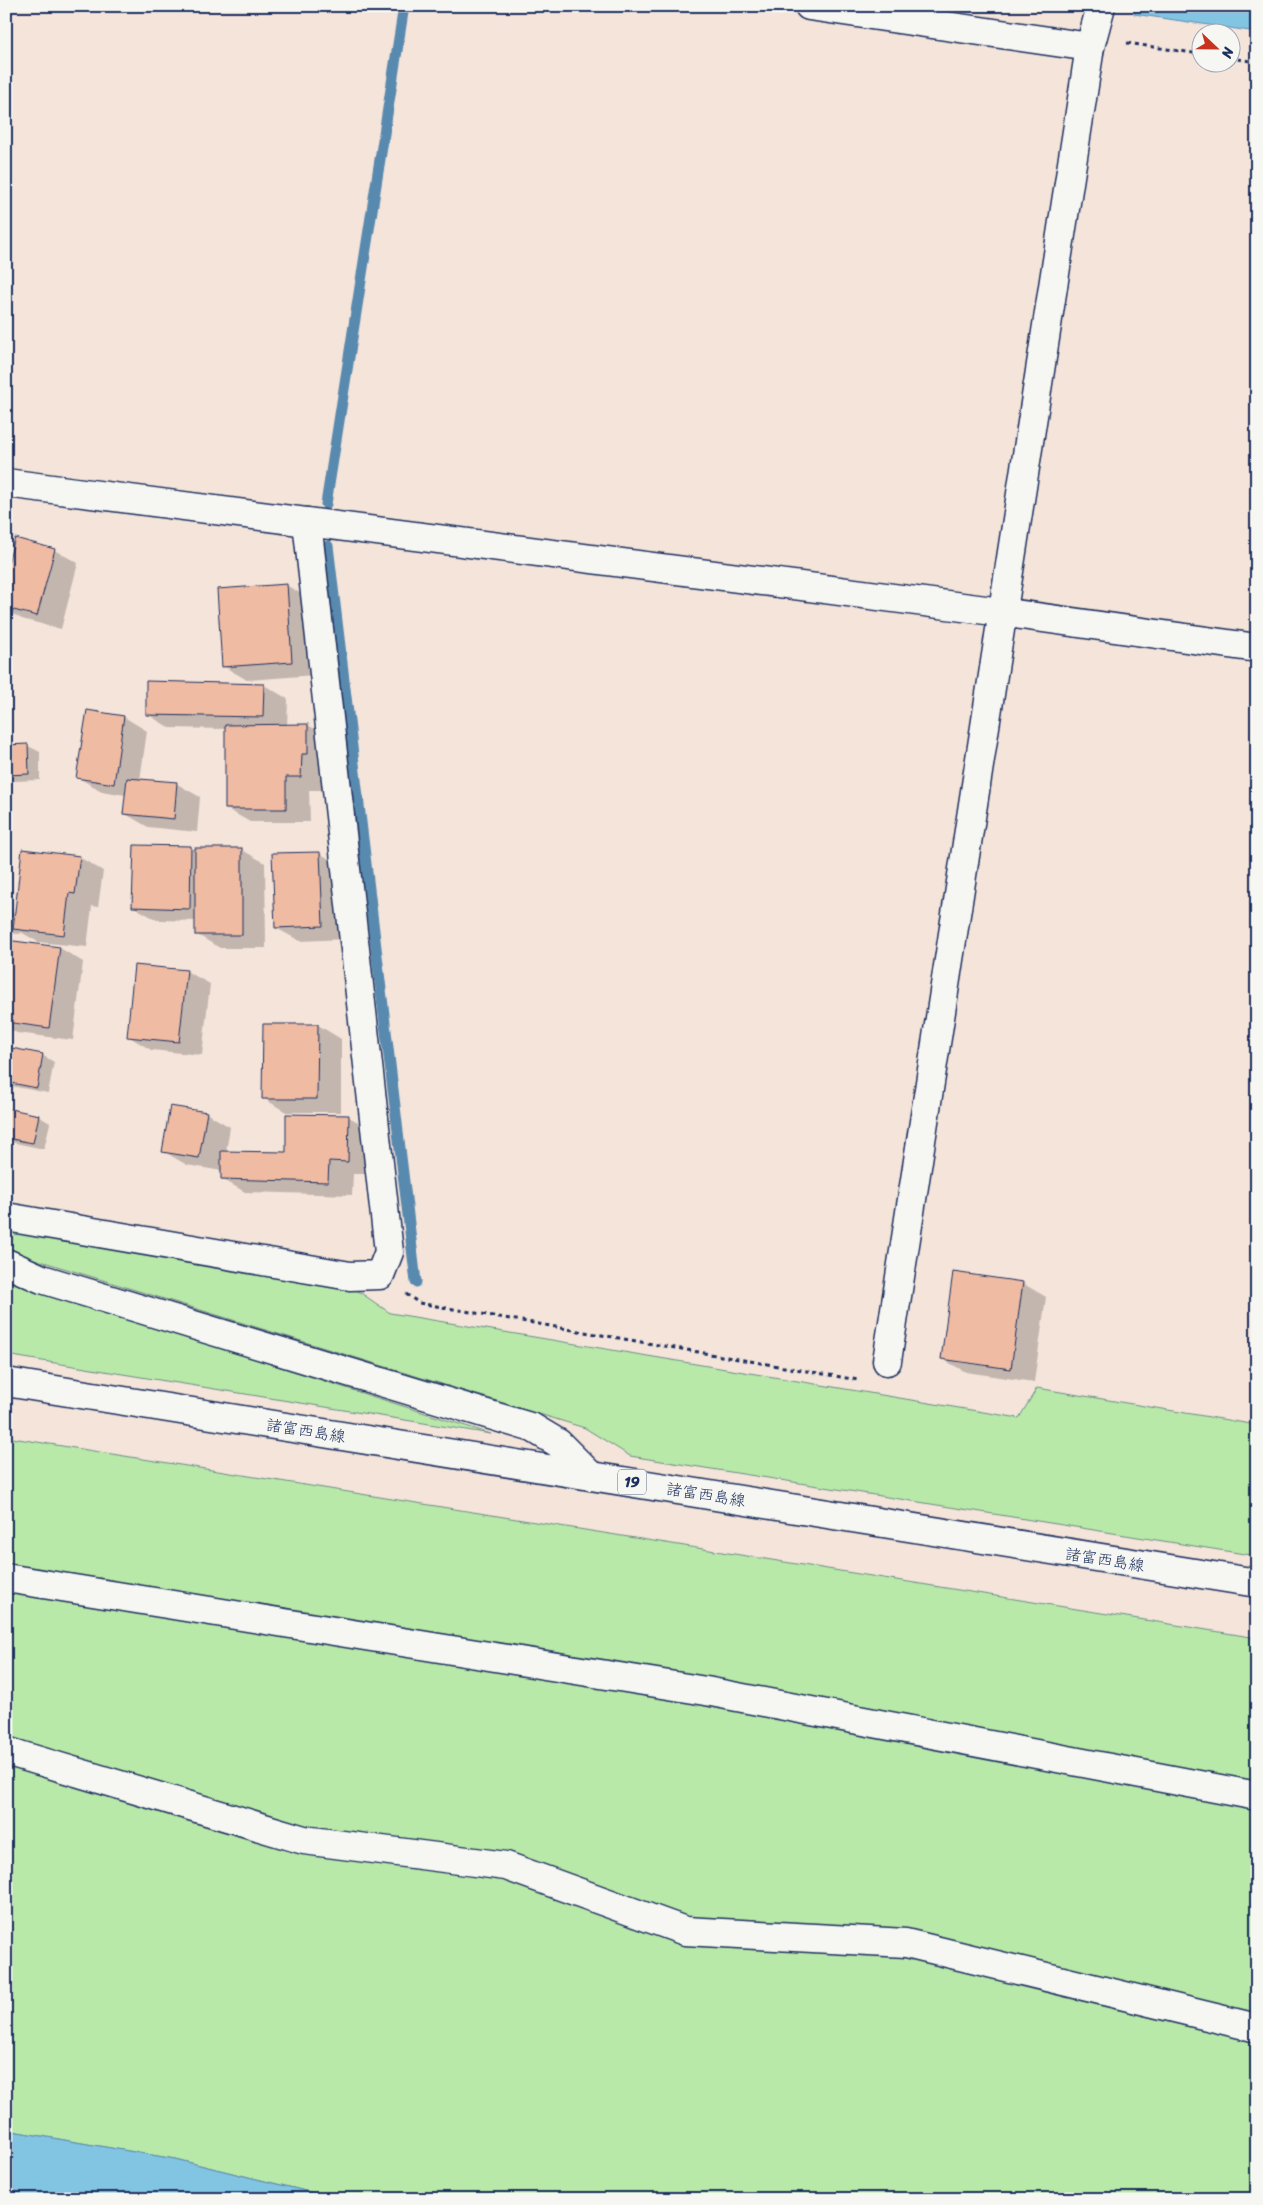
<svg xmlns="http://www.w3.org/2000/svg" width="1263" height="2205" font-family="Sriracha,'Klee One',sans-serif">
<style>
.green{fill:#b9e9a9;stroke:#6a8c84}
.water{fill:#82c5e3;stroke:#5989ae}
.shadow{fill:#0003}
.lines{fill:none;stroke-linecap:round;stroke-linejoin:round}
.stream{stroke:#5989ae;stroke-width:11}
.building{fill:#f0bba3;stroke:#1b2f5e}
.minor-casing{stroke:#1b2f5e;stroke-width:31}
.major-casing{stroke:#1b2f5e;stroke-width:31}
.path{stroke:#1b2f5e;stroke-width:3;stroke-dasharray:4 4;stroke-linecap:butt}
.minor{stroke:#f6f6f2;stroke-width:28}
.major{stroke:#f6f6f2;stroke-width:28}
.labels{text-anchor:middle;stroke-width:5;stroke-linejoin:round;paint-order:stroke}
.shield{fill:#f6f6f2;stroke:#5d6b8a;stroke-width:1}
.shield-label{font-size:15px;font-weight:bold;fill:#1b2f5e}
.street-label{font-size:16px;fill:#1b2f5e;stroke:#f6f6f2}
</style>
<rect width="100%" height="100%" fill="#f4e4da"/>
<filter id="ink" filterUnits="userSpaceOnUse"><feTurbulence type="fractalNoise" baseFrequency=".02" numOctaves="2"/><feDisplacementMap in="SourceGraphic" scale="10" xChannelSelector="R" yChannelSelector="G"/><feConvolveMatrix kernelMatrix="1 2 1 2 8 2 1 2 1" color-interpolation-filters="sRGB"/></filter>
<g filter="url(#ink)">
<g class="green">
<path d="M 6,1229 L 358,1291 L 390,1313 L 1019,1418 L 1037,1388 L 1257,1425 L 1257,1556 L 630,1456 L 585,1428 L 8,1251 Z"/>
<path d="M 6,1280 L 491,1434 L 6,1355 Z"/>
<path d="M 6,1437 L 1257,1638 L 1257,2199 L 338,2199 L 175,2159 L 6,2130 Z"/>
</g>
<g class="water">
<path d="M 1136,6 L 1257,6 L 1257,32 L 1134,14 Z"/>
<path d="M 6,2130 L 175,2159 L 338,2199 L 6,2199 Z"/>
</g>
<g class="shadow">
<path d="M 54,550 L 78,563 L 61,629 L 22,619 L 6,610 L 6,575 Z"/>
<path d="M 286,585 L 310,599 L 315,675 L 247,680 L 223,666 Z"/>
<path d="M 264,685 L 288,699 L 287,726 L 308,725 L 331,739 L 325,790 L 309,790 L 310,822 L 250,822 L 227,809 L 226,729 L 170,728 L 147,714 Z"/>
<path d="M 88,712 L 124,717 L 147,731 L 140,780 L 177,784 L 200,797 L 197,832 L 148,827 L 124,813 L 126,795 L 101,791 L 77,777 Z"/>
<path d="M 28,746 L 40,752 L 40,780 L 13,781 L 6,777 L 6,747 Z"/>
<path d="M 191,847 L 196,851 L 242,850 L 265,863 L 266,948 L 220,948 L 196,934 L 196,921 L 157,920 L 134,907 Z"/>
<path d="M 319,853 L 343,867 L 346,939 L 300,941 L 276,928 Z"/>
<path d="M 79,857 L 103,871 L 98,907 L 92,906 L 87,947 L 38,942 L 21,932 L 20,934 L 6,933 L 6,911 L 16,914 Z"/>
<path d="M 6,941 L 60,948 L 83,962 L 73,1040 L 17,1033 L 6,1027 Z"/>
<path d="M 186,971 L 210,984 L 202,1055 L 151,1050 L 128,1036 Z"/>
<path d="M 318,1025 L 341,1039 L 341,1112 L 286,1112 L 263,1098 Z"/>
<path d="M 6,1048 L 42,1055 L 54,1062 L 48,1093 L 6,1085 Z"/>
<path d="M 6,1109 L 38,1116 L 50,1123 L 44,1149 L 11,1142 L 6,1139 Z"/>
<path d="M 206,1113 L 230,1127 L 226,1152 L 287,1153 L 349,1117 L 372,1130 L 371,1174 L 353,1174 L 352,1195 L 245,1192 L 222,1179 L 222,1171 L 187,1165 L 163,1151 Z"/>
<path d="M 1022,1283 L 1046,1297 L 1034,1382 L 966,1372 L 942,1359 Z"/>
</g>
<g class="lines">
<g class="stream">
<path d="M 326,504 L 404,6"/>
<path d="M 328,546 L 416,1282"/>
</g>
</g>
<g class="building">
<path d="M 15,538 L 55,549 L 37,616 L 6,608 L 6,570 Z"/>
<path d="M 287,584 L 292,662 L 222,667 L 217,589 Z"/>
<path d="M 146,681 L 264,684 L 263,717 L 146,715 Z"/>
<path d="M 87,710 L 124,716 L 114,784 L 76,778 Z"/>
<path d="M 308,724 L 308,754 L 302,754 L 301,777 L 286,777 L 286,809 L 225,809 L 225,725 Z"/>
<path d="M 28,744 L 29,774 L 6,775 L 6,745 Z"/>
<path d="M 127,778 L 177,782 L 174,819 L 123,814 Z"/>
<path d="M 134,845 L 191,846 L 190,909 L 132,907 Z"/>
<rect x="195" y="848" width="47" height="87"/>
<path d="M 22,849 L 80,856 L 75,894 L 69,893 L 64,935 L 13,929 Z"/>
<path d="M 320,852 L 323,926 L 275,928 L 272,853 Z"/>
<path d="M 6,910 L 11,910 L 9,928 L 6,928 Z"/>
<path d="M 6,940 L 60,947 L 49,1028 L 6,1022 Z"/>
<path d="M 134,965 L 187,970 L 179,1042 L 127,1037 Z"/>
<path d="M 263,1024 L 318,1024 L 317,1099 L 262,1099 Z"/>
<path d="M 6,1047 L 43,1054 L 37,1088 L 6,1082 Z"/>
<path d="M 170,1106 L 207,1112 L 199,1158 L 162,1152 Z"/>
<path d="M 6,1108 L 39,1115 L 33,1143 L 6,1138 Z"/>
<path d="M 286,1114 L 349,1115 L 348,1162 L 329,1161 L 328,1182 L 221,1179 L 221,1151 L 286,1152 Z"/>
<path d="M 953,1272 L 1023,1282 L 1011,1369 L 941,1359 Z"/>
</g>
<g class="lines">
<defs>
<g id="minor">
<path d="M 809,6 L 1090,47"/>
<path d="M 6,483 L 1001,612 L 1257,648"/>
<path d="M 6,1217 L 350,1276 L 380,1275 L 389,1252 L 307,522"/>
<path d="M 6,1263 L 42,1279 L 533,1428 L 558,1443 L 591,1476"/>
<path d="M 887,1361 L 1090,47 L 1101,6"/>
<path d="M 6,1578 L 706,1691 L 1257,1796"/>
<path d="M 6,1751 L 304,1840 L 506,1866 L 685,1931 L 906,1943 L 1257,2028"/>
</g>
<path id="major" d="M 6,1382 L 1257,1583"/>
</defs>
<use href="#minor" class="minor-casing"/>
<use href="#major" class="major-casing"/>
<g class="path">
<path d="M 1127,43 L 1200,54"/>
<path d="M 1230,58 L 1257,62"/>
<path d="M 406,1294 L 419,1303 L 858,1380"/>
</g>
<use href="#minor" class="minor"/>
<use href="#major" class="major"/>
</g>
</g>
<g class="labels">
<rect class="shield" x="618" y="1469.5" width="28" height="25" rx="4"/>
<g class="shield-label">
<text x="632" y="1487">19</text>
</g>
<g class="street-label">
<text transform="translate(306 1430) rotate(9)" y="6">諸富西島線</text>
<text transform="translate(706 1494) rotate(9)" y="6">諸富西島線</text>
<text transform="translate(1105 1559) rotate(9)" y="6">諸富西島線</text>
</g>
</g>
<rect width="1263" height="2205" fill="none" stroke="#f6f6f2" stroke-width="25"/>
<rect x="12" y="12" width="1238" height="2180" fill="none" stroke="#1b2f5e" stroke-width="2" filter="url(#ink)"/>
<g transform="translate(1216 48) rotate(112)"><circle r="24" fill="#f6f6f2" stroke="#9ea6b7"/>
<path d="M0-4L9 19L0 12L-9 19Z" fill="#c8321e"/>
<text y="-8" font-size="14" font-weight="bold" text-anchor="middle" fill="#1b2f5e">N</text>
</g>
</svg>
